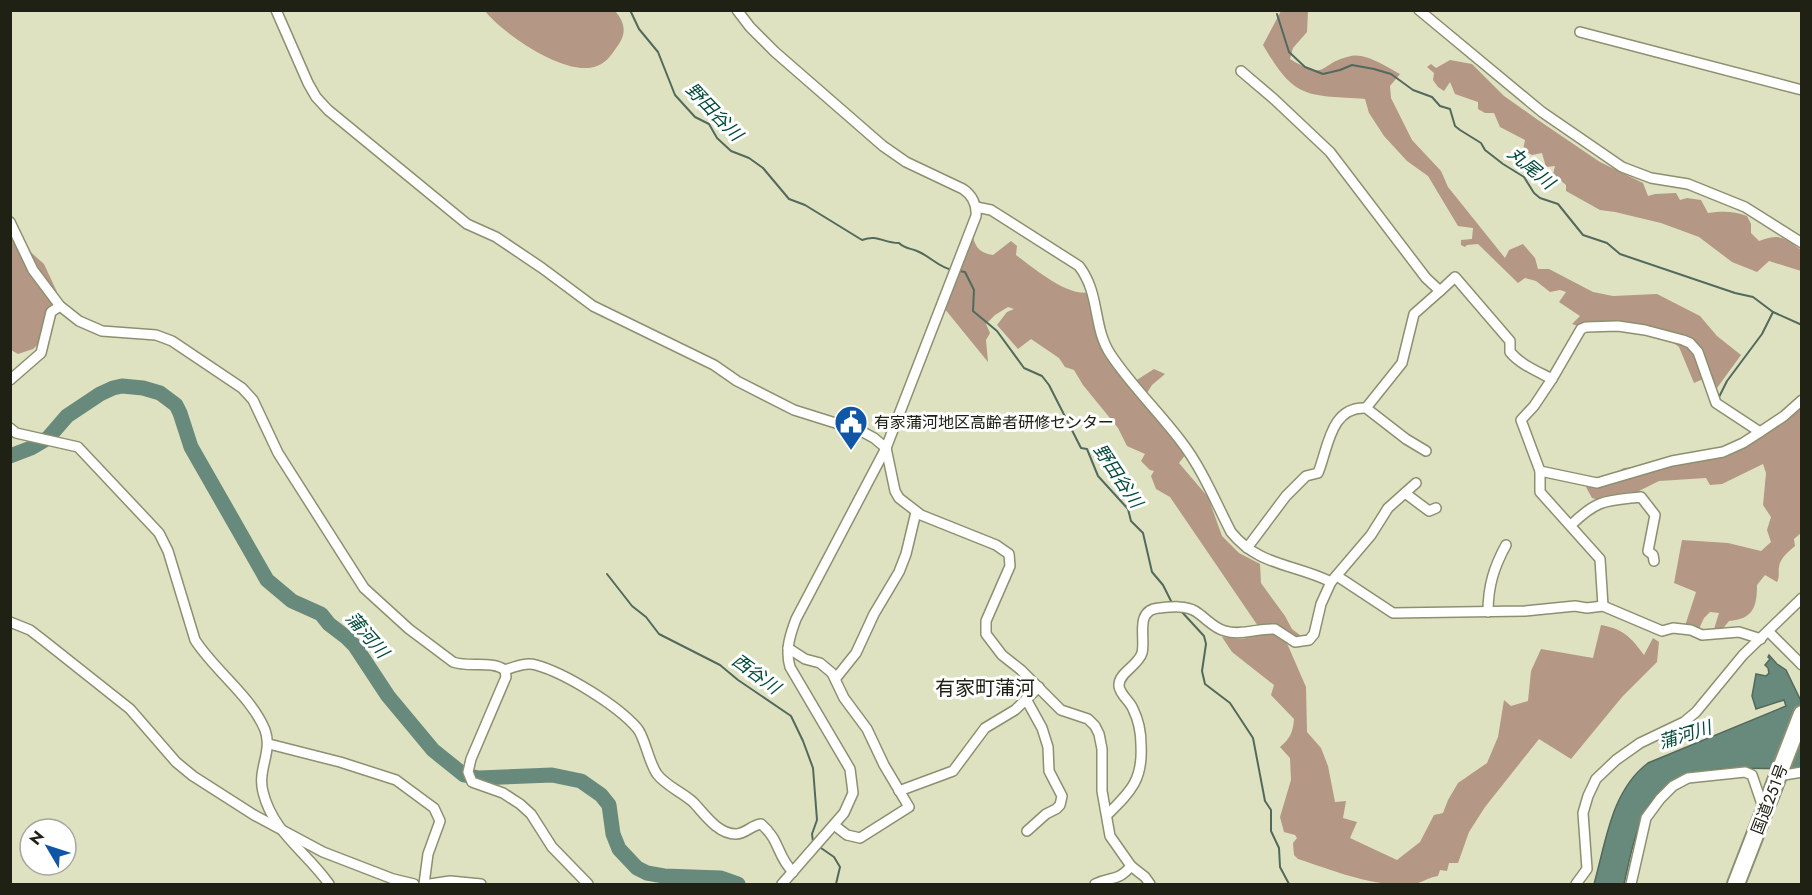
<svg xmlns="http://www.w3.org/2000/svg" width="1812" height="895" font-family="Jost,'Noto Sans JP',sans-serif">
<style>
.forest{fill:#b49785}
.water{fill:#688a7d;stroke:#526a5e;stroke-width:1.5}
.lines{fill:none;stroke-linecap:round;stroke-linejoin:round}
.stream{stroke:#526a5e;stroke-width:2}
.river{stroke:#688a7d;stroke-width:15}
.street-casing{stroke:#8d9070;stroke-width:12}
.highway-casing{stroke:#8d9070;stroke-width:20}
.street{stroke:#fff;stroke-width:9}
.highway{stroke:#fff;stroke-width:16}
.labels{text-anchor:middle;stroke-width:6;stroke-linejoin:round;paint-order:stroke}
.poi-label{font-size:16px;fill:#202115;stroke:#fff;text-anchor:start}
.street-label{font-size:16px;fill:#202115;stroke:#fff}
.water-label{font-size:18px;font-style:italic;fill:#004a38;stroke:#fff}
.quarter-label{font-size:20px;fill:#202115;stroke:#fff}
</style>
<rect width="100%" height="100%" fill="#dfe2c0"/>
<g class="forest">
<path d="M 485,11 L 615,11 C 624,21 627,32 619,44 C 613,52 608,62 597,66 C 567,78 503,34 485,11 Z"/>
<path d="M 1281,11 L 1308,11 L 1307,32 L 1293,48 L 1290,59 C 1329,83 1317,63 1351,56 C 1367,53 1386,67 1400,74 L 1390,86 L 1391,98 L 1412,140 L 1441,171 L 1448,187 L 1505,258 L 1509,250 L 1523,244 L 1535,258 L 1538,269 L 1549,269 L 1593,292 L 1613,296 L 1657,294 L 1700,316 L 1717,336 L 1741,355 L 1717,388 L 1710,376 L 1694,383 L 1679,347 L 1659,332 L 1619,321 L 1578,326 L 1572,324 L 1580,316 L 1559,302 L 1566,292 L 1560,290 L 1550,292 L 1536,281 L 1525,278 L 1518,283 L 1478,244 L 1467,245 L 1465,247 L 1461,245 L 1461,240 L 1472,239 L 1473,228 L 1458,226 L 1428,176 L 1407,161 L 1384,136 L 1369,113 L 1365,99 C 1306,95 1295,100 1263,45 Z"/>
<path d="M 1450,60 L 1472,64 L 1504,96 L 1538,120 L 1600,162 L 1643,183 L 1648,196 L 1655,194 L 1676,193 L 1680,200 L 1687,198 L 1701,200 L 1708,213 C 1722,211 1734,211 1747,216 L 1751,224 L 1751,233 L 1759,241 C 1781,233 1784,238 1801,250 L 1801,271 L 1769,261 L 1757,272 L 1732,262 L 1699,237 L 1661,223 L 1615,212 L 1600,210 L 1566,191 L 1566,185 L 1553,174 L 1555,166 L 1546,167 L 1542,153 L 1532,155 L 1523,150 L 1525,140 L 1500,127 L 1494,113 L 1485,113 L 1478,109 L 1478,102 L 1455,94 L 1450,82 L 1444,91 L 1438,87 L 1433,80 L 1434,73 L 1427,67 L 1431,64 L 1436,68 Z"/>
<path d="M 10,234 L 44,264 L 57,292 L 56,317 L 45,338 L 33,349 L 18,354 L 11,350 Z"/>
<path d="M 973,237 C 976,249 981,253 993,255 L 1011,241 L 1017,246 L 1016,255 C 1034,268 1068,298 1091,292 L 1095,326 L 1129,385 L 1154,369 L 1165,374 L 1152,385 L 1142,401 L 1175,438 L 1186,454 L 1179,463 L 1208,497 L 1222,536 L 1239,553 L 1260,564 L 1261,583 L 1285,616 L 1292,629 L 1305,639 L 1286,641 L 1306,687 L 1307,732 L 1321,748 L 1328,766 L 1335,802 L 1346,801 L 1343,818 L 1357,822 L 1350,838 L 1397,860 L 1420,842 L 1434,815 L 1443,813 L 1448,800 L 1458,783 L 1487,763 L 1498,737 L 1504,700 L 1511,706 L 1528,701 L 1531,671 L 1541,649 L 1593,658 L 1601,625 C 1623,629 1631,637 1644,655 L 1653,638 L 1659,642 L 1657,662 L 1622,697 L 1571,759 L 1539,739 L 1485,807 L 1469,832 L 1458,863 L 1449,863 L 1447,871 L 1440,870 L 1438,876 C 1428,877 1421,884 1411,884 C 1372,887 1335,871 1298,859 L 1294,855 L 1293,843 L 1297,838 L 1295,835 L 1284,832 L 1280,817 L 1291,780 L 1290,758 L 1280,747 C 1290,739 1293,732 1294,719 L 1271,695 L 1274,685 L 1232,652 L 1222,637 L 1242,639 L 1260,635 L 1258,626 L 1170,497 L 1156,489 L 1151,476 L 1154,471 L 1150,470 L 1141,461 L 1145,454 L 1127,446 L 1118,428 L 1083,385 L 1074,370 L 1065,367 L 1059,358 L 1031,339 L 1018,349 L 997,325 L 1007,312 L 1014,309 L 1008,307 L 995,315 L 986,324 L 990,333 L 986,340 L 988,362 L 944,308 Z"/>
<path d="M 1801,406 L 1801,533 L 1794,539 L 1795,546 C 1789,551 1780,558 1779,567 C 1778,573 1780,576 1777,582 L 1765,575 L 1757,585 C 1757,607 1753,619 1729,621 L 1721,631 L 1714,629 L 1719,613 L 1710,612 L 1704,618 L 1698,631 L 1685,626 L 1696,592 L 1674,583 L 1682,540 L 1728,543 L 1761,551 L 1771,542 L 1767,530 L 1771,517 L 1763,505 L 1766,473 L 1763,464 L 1722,484 L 1710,485 L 1706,478 L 1659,481 L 1613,504 L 1592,498 L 1586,487 L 1624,468 L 1724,456 Z"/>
</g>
<path class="water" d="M 1769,655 L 1777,664 L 1786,670 L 1801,701 L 1801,769 C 1747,770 1669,755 1642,818 C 1633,839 1629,862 1624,884 L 1594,884 C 1606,842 1611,791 1648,763 L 1786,706 L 1784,700 L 1756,709 L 1752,696 L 1756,674 L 1766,676 L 1769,673 L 1768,668 L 1765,665 L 1770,659 L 1768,657 Z"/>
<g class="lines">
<g class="stream">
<path d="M 630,10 L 639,29 L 658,52 L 675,95 L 695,117 L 709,124 L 717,138 L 731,151 L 749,158 L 763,168 L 789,199 L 805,205 L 862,240 C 879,234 882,243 899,243 C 905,249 910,248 917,251 C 930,256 939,268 953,270"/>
<path d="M 1277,14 L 1289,52 L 1305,67 L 1323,74 L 1340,70 L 1352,65 L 1374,69 L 1391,74 L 1413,90 L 1432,97 L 1440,106 L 1450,109 L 1455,126 L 1460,130 L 1481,143 L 1485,150 L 1503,164 L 1524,177 L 1534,193 L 1540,198 L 1558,204 L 1583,235 L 1607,243 L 1620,254 L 1735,293 L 1753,297 L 1773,312 L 1802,325"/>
<path d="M 959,271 L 965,272 L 974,290 L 973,311 L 997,331 L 1024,368 L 1042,376 L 1049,385 L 1081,448 L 1087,449 L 1098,476 L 1128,509 L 1131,521 L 1143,533 L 1152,572 L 1163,585 L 1172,603"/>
<path d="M 1718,399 L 1727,381 L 1762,334 L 1773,312"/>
<path d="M 607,574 L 632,606 L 646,617 L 659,634 L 720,665 L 738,680 L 791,716 L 803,741 L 813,768 L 817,820 L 812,834 L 813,842"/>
<path d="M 1181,611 L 1204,636 L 1206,644 L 1202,671 L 1205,684 L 1230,703 L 1253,738 L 1265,801 L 1271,810 L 1271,831 L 1279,848 L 1280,867 L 1289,884"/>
<path d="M 821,848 L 834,857 L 840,867 L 836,884"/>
</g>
<path class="river" d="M 10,456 L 31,448 L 48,438 L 67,416 L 100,394 L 113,388 L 122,386 L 143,388 L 160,393 L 176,405 L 180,413 L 191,447 L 267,580 L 292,601 L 321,614 L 329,624 L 346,637 L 355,646 L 388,696 L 433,750 L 464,775 L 479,778 L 552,775 L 581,781 L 601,795 L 609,805 L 613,834 L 619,849 L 637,868 L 647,873 L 664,876 L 721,878 L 738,884"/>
<defs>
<g id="street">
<path d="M 276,10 L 308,83 L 316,97 L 328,110 L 467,224 L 496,237 L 542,268 L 593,306 L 714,365 L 737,381 L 794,410 L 861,431 L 874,438 L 886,448 L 895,491 L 899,498 L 921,515 L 996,545 L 1009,554 L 1010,566 L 986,621 L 986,634 L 1002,655 L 1021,670 L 1061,710 L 1088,719 L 1095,726 L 1099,734 L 1102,749 L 1102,791 L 1110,836 L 1131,866 L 1145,877 L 1150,884"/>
<path d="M 737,10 L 750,27 L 775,52 L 883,146 L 906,162 L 963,189 C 972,195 977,205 976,216 L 886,448 L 796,619 C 790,635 785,650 790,667 L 850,769 L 853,793 L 844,813 L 782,884"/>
<path d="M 1419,10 L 1542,112 L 1622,167 L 1651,178 L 1688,184 L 1745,207 L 1802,243"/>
<path d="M 1580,32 L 1802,90"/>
<path d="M 1241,71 L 1275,100 L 1330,152 L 1426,278 L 1440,291 L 1455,277 L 1510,341 L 1510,352 C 1521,365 1537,371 1552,379 L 1581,329 L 1586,327 L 1618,326 L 1645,330 L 1683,340 L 1690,343 L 1698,352 L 1716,403 L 1760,432 L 1784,416 L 1802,400"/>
<path d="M 976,207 L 991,210 L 1079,266 C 1101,295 1092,327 1111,355 C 1131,385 1158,411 1180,440 C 1202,468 1215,501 1231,532 C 1258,566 1295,564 1331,582"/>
<path d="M 10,222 L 33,270 L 60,306 L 79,321 L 102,331 L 156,335 L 172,341 L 242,388 L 253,400 L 278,453 L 364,588 L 409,629 L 453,662 C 469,668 491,660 505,670 C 515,667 525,662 536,665 C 565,673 617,705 637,728 C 645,737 648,761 657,774 C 666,786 682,792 693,802 C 704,813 717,834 736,834 C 745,834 752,825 761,824 C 781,841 776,855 793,872"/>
<path d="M 1552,379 L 1534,406 L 1521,420 L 1540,471 L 1540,492 L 1600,559 L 1603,606"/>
<path d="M 10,380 L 41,353 L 51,312 L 60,306"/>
<path d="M 1366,408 L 1402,363 L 1414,314 L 1440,291"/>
<path d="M 10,428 L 16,433 L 78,447 L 159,533 L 168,551 L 195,640 C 215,671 251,696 265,730 C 273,752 257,769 263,792 C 273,833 307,852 329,884"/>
<path d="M 1540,471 L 1597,483 L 1672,461 L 1723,452 L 1743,443 L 1760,432"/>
<path d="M 1405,493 L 1429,511 L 1436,508"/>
<path d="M 1571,525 C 1598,499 1605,501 1641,497 L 1655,515 L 1648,551 L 1653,555 L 1654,561"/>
<path d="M 1247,548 L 1286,496 L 1306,476 L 1318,473 C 1328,449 1330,406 1366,408 L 1406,439 L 1426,451"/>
<path d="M 1337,576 L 1393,613 L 1525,611 L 1575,606 L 1587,608 L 1603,606 L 1662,631 L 1673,628 L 1691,630 L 1702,635 L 1739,632 L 1761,639"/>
<path d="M 1488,612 C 1488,586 1494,567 1506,545"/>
<path d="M 10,622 L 30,630 L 43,640 L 130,709 L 176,762 L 193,776 L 254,815 L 323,852 L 393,879 L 414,884"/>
<path d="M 1768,631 L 1802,665"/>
<path d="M 788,648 L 805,659 L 820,663 L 832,673 L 844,698 L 867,729 L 884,765 L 909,807 L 860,838 L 847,835 L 834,825"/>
<path d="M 505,670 L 506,677 L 471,759 L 468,772 L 472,782 L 503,793 L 520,804 L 531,814 L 552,847 L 588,884"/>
<path d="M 836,678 L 856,653 L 874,614 L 899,572 L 906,554 L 916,512"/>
<path d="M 1026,699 L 1042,728 L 1048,747 L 1049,771 L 1062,796 L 1060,805 L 1056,809 L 1046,814 L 1027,831"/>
<path d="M 269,744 L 340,762 L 396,780 L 434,808 L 440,821 L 428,854 L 424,884"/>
<path d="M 1778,776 L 1802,772"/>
<path d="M 899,791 L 953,771 L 985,728 L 1015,710 L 1039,687"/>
<path d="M 1107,815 C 1131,791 1143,780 1141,745 C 1141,732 1139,721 1133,709 C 1130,701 1120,695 1119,686 C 1118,673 1138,666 1142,653 C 1146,638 1134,610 1159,608 C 1170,607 1185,605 1195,611 C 1205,617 1213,628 1225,631 C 1241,636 1258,628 1275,629 L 1295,642 L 1309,640 L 1314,634 L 1321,604 L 1331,582 L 1371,535 L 1388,508 L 1416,483"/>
<path d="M 430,884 L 450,881 L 481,884"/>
<path d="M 1095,884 C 1111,876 1118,882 1131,866"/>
<path d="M 1576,884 L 1587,869 L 1583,813 L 1588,796 L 1596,779 L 1616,760 L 1640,743 L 1684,722 L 1696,712 L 1743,655 L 1802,598"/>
<path d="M 1631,884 L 1646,818 L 1660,799 L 1673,786 L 1688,778 L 1745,772 L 1752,775 L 1764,810"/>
</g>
<path id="highway" d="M 1736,884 L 1802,714"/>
</defs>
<use href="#street" class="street-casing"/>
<use href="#highway" class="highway-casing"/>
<use href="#street" class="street"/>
<use href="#highway" class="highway"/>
</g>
<defs>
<symbol id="civic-pin" viewBox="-11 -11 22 30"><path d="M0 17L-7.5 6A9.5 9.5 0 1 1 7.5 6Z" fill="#0f56a6" stroke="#fff"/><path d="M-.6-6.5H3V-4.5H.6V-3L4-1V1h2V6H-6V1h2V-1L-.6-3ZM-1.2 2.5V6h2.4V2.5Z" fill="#fff"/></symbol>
</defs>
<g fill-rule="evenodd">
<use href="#civic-pin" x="832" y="403" width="38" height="52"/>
</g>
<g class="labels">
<g class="poi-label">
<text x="874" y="428">有家蒲河地区高齢者研修センター</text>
</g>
<g class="street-label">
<text transform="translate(1769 799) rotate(-69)" y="6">国道251号</text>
</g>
<g class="water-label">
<text transform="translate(714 112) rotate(46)" y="6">野田谷川</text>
<text transform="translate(1531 168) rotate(40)" y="6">丸尾川</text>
<text transform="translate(1118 476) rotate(56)" y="6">野田谷川</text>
<text transform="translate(367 635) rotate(49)" y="6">蒲河川</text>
<text transform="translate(756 674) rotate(36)" y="6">西谷川</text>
<text transform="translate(1685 735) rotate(-17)" y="6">蒲河川</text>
</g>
<g class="quarter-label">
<text x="985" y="695">有家町蒲河</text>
</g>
</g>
<rect width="1812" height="895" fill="none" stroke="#202115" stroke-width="24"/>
<g transform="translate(48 847) rotate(309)"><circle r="28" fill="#ffffff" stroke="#a6a6a1" stroke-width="1.5"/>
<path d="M0-4.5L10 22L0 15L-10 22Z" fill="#0f56a6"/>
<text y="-9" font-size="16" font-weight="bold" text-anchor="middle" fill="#202115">N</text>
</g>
</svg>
